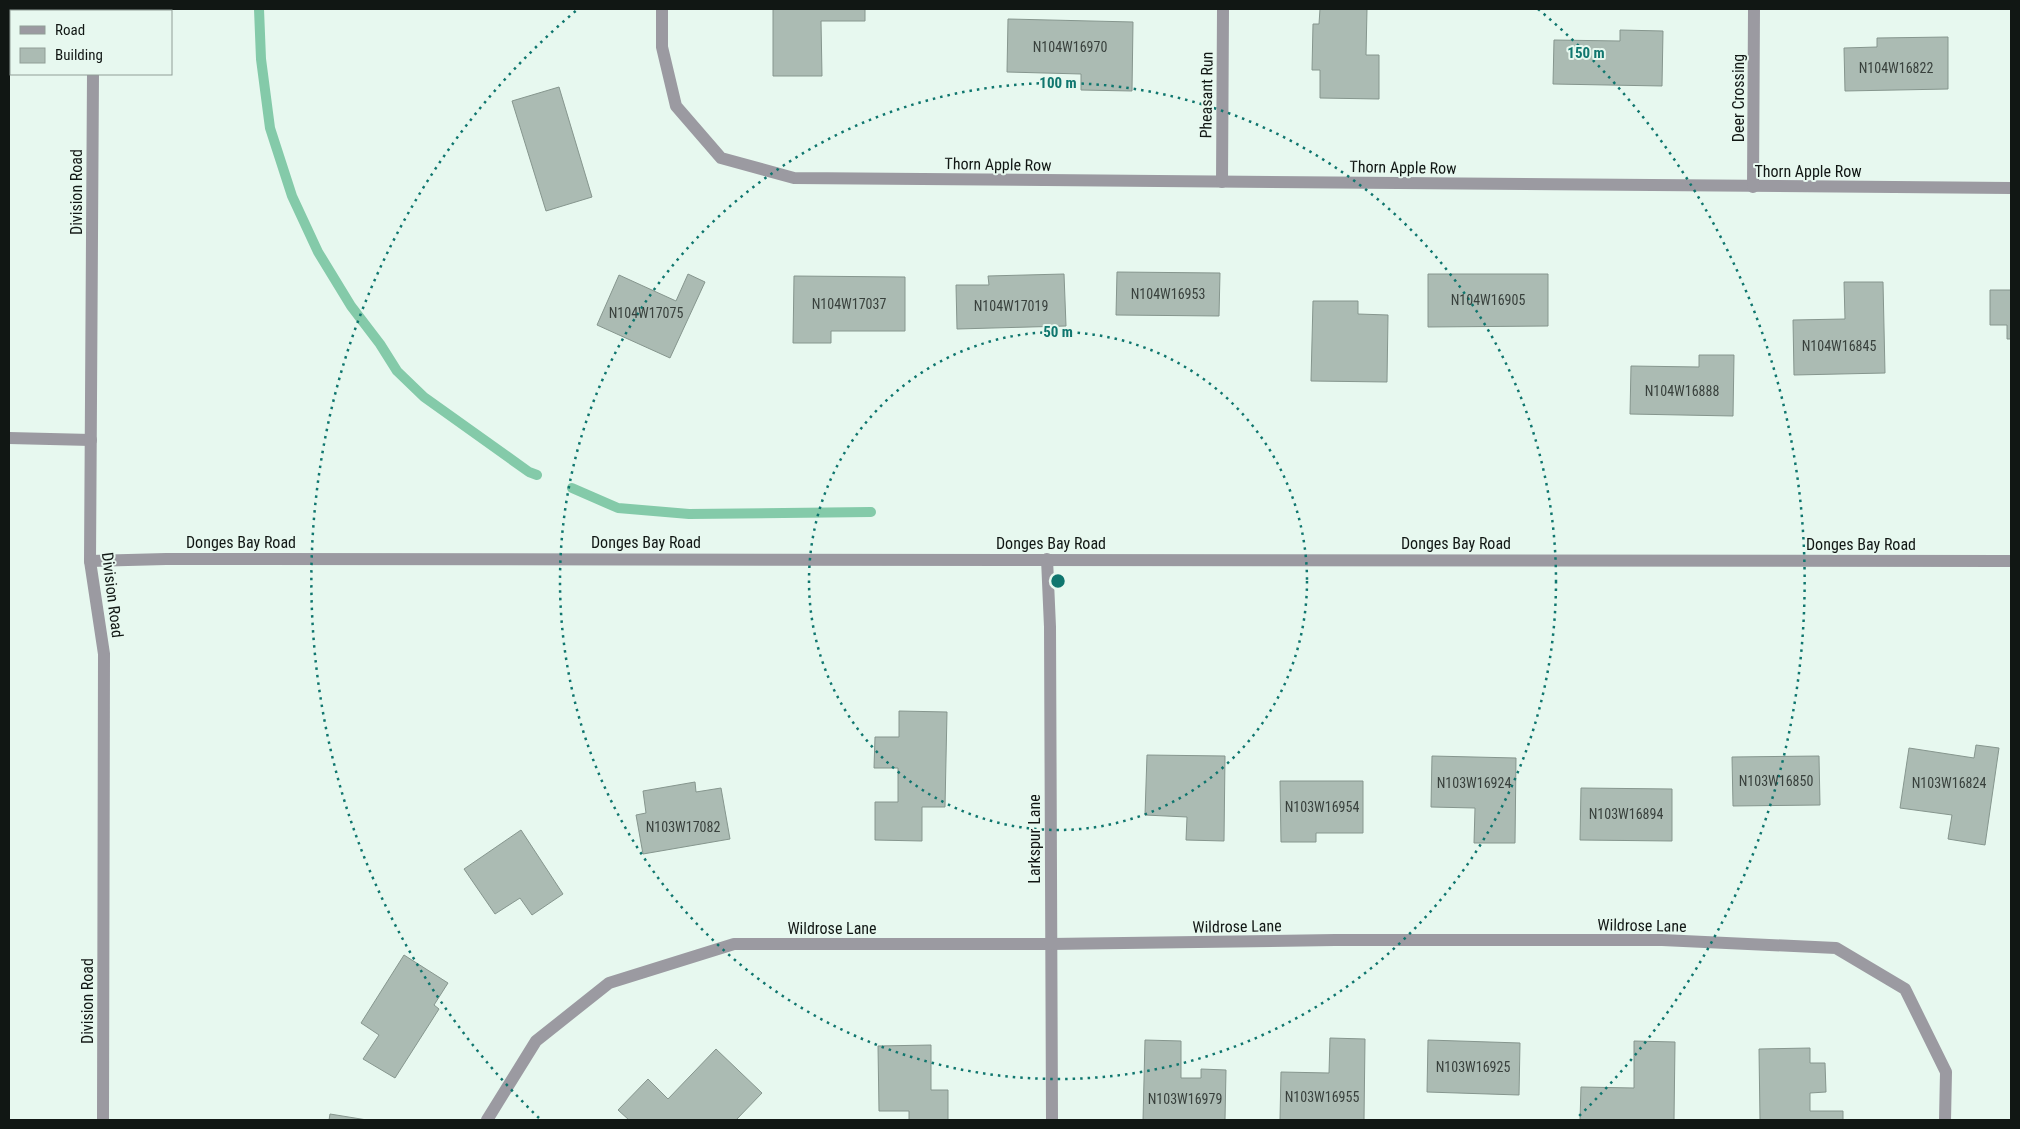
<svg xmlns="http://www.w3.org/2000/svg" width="2020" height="1129" font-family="'Roboto Condensed',sans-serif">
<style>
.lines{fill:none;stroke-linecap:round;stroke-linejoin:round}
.stream{stroke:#84caa9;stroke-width:10}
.building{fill:#abbbb3;stroke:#86968e}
.service{stroke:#9b9aa1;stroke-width:12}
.minor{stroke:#9b9aa1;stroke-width:12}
.tertiary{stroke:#9b9aa1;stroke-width:12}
.ring{fill:none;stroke:#0f766e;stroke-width:2.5;stroke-dasharray:2.5 5}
.labels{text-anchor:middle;stroke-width:4;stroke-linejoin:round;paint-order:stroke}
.number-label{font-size:14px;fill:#38403c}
.street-label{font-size:16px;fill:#111714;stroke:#e7f8ef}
.centre{fill:#0f766e;stroke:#e7f8ef;stroke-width:2.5}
.ring-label{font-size:15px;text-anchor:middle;font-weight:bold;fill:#0f766e;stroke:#e7f8ef;stroke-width:4;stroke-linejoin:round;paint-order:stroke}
</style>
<rect width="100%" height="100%" fill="#e7f8ef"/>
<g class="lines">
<g class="stream">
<path d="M 259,9 L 261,59 L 270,128 L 292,196 L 318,252 L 351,306 L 380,344 L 397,371 L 424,397 L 529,472 L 537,475"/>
<path d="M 572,488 L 618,508 L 689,514 L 871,512"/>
</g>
</g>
<g class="building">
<path d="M 773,9 L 865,9 L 865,21 L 821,21 L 822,76 L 773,76 Z"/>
<path d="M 1320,9 L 1367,9 L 1366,55 L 1379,55 L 1379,99 L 1320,98 L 1320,70 L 1312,70 L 1313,24 L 1319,24 Z"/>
<path d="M 1008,19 L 1133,22 L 1132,91 L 1081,90 L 1081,74 L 1007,72 Z"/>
<path d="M 1620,30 L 1663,31 L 1662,86 L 1553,84 L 1554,40 L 1620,41 Z"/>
<path d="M 1948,37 L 1948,89 L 1845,91 L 1844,48 L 1877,47 L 1877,38 Z"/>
<path d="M 559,87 L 592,197 L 546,211 L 512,101 Z"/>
<path d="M 1117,272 L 1220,273 L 1219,316 L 1116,315 Z"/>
<path d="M 688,274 L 705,282 L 670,358 L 597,325 L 619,275 L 676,301 Z"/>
<path d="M 1064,274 L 1066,326 L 957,329 L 956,285 L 989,285 L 988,276 Z"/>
<path d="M 1428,274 L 1548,274 L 1548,326 L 1428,327 Z"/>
<path d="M 794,276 L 905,277 L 905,331 L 831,331 L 831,343 L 793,343 Z"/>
<path d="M 1844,282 L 1883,282 L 1885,373 L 1794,375 L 1793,320 L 1845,319 Z"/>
<path d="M 1990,290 L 2011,290 L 2011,339 L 2007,339 L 2007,325 L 1990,325 Z"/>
<path d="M 1313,301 L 1358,301 L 1358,314 L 1388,315 L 1387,382 L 1311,381 Z"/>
<path d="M 1699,355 L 1734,355 L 1733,416 L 1630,414 L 1631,366 L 1699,367 Z"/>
<path d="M 899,711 L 947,712 L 945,807 L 922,807 L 922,841 L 875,840 L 875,802 L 898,802 L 898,768 L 874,768 L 875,737 L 899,737 Z"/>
<path d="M 1976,745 L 1999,748 L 1985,845 L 1948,839 L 1952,815 L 1900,808 L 1909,748 L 1974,758 Z"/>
<path d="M 1147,755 L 1225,756 L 1224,841 L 1186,840 L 1187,817 L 1145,815 Z"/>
<path d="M 1432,756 L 1516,758 L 1515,843 L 1474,843 L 1475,808 L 1431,807 Z"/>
<path d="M 1819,756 L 1820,805 L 1733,806 L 1732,757 Z"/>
<path d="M 1280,781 L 1363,781 L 1363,833 L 1316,833 L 1316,842 L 1281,842 Z"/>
<path d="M 695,782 L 696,792 L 721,788 L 730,839 L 643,854 L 636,815 L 646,813 L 643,791 Z"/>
<path d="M 1581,788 L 1672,789 L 1672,841 L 1580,840 Z"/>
<path d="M 521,830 L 563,894 L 532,915 L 520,898 L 495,914 L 464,869 Z"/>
<path d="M 404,955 L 448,983 L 434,1005 L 439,1009 L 395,1078 L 363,1059 L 379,1035 L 361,1023 Z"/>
<path d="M 1330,1038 L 1365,1039 L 1364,1120 L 1280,1120 L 1281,1072 L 1329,1073 Z"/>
<path d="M 1145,1040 L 1181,1041 L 1181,1078 L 1201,1078 L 1201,1069 L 1226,1070 L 1225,1120 L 1143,1120 Z"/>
<path d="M 1428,1040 L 1520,1043 L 1519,1095 L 1427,1092 Z"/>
<path d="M 1634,1041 L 1675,1042 L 1674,1120 L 1580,1120 L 1581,1087 L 1634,1088 Z"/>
<path d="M 931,1045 L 931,1090 L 948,1090 L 948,1120 L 909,1120 L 909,1111 L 879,1111 L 878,1046 Z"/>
<path d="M 1810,1048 L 1810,1063 L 1825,1063 L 1826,1092 L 1810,1093 L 1810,1111 L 1843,1111 L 1843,1120 L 1760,1120 L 1759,1049 Z"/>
<path d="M 716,1049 L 762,1093 L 736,1120 L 629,1120 L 618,1110 L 648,1079 L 668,1099 Z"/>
<path d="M 330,1114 L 367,1120 L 329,1120 Z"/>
</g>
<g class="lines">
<path class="service" d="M 9,438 L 91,440"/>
<g class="minor">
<path d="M 662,9 L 662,47 L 676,106 L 721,158 L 794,178 L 2011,188"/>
<path d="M 1222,182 L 1223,9"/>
<path d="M 1753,187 L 1754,9"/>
<path d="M 1047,559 L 1050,627 L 1052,1120"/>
<path d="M 487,1120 L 536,1041 L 609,983 L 734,944 L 1050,944 L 1335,940 L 1662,940 L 1836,948 L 1905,989 L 1946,1072 L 1945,1120"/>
</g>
<g class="tertiary">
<path d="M 93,11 L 93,9"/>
<path d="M 93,74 L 90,561 L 104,654 L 103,1120"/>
<path d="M 90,561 L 166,559 L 2011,561"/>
</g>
</g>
<g class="ring">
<circle cx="1058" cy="581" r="249"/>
<circle cx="1058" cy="581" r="498"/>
<path d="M539 1118A747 747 0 0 1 578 9M1538 9A747 747 0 0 1 1577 1118"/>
</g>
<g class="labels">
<g class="number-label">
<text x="1070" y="52">N104W16970</text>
<text x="1896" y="73">N104W16822</text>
<text x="1168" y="299">N104W16953</text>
<text x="1488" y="305">N104W16905</text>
<text x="849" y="309">N104W17037</text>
<text x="1011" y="311">N104W17019</text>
<text x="646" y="318">N104W17075</text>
<text x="1839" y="351">N104W16845</text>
<text x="1682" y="396">N104W16888</text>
<text x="1776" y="786">N103W16850</text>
<text x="1474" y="788">N103W16924</text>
<text x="1949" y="788">N103W16824</text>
<text x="1322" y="812">N103W16954</text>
<text x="1626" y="819">N103W16894</text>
<text x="683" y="832">N103W17082</text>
<text x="1473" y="1072">N103W16925</text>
<text x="1322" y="1102">N103W16955</text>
<text x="1185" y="1104">N103W16979</text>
</g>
<g class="street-label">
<text transform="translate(1206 95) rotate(-89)" y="6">Pheasant Run</text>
<text transform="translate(1738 98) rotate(-90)" y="6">Deer Crossing</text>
<text transform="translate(998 164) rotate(1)" y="6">Thorn Apple Row</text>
<text transform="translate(1403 167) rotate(1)" y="6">Thorn Apple Row</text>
<text x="1808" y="177">Thorn Apple Row</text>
<text transform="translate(76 192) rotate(-90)" y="6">Division Road</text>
<text x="241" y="548">Donges Bay Road</text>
<text x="646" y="548">Donges Bay Road</text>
<text x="1051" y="549">Donges Bay Road</text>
<text x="1456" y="549">Donges Bay Road</text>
<text x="1861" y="550">Donges Bay Road</text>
<text transform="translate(113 595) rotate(83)" y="6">Division Road</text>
<text transform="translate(1034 839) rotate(-90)" y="6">Larkspur Lane</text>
<text transform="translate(1642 925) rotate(1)" y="6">Wildrose Lane</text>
<text transform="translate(1237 926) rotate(-1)" y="6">Wildrose Lane</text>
<text x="832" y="934">Wildrose Lane</text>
<text transform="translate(87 1001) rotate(-90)" y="6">Division Road</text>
</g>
</g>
<circle cx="1058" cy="581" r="8" class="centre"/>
<g class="ring-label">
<text x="1586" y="58">150 m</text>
<text x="1058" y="88">100 m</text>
<text x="1058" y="337">50 m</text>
</g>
<rect width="2020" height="1129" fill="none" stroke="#111714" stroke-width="20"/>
<rect x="10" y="10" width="162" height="65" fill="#e7f8ef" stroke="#919e97"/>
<rect x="20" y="26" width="25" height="8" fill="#9b9aa1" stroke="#919e97"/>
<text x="55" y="35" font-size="15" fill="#111714">Road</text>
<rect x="20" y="48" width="25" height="15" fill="#abbbb3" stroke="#919e97"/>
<text x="55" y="60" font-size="15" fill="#111714">Building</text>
</svg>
